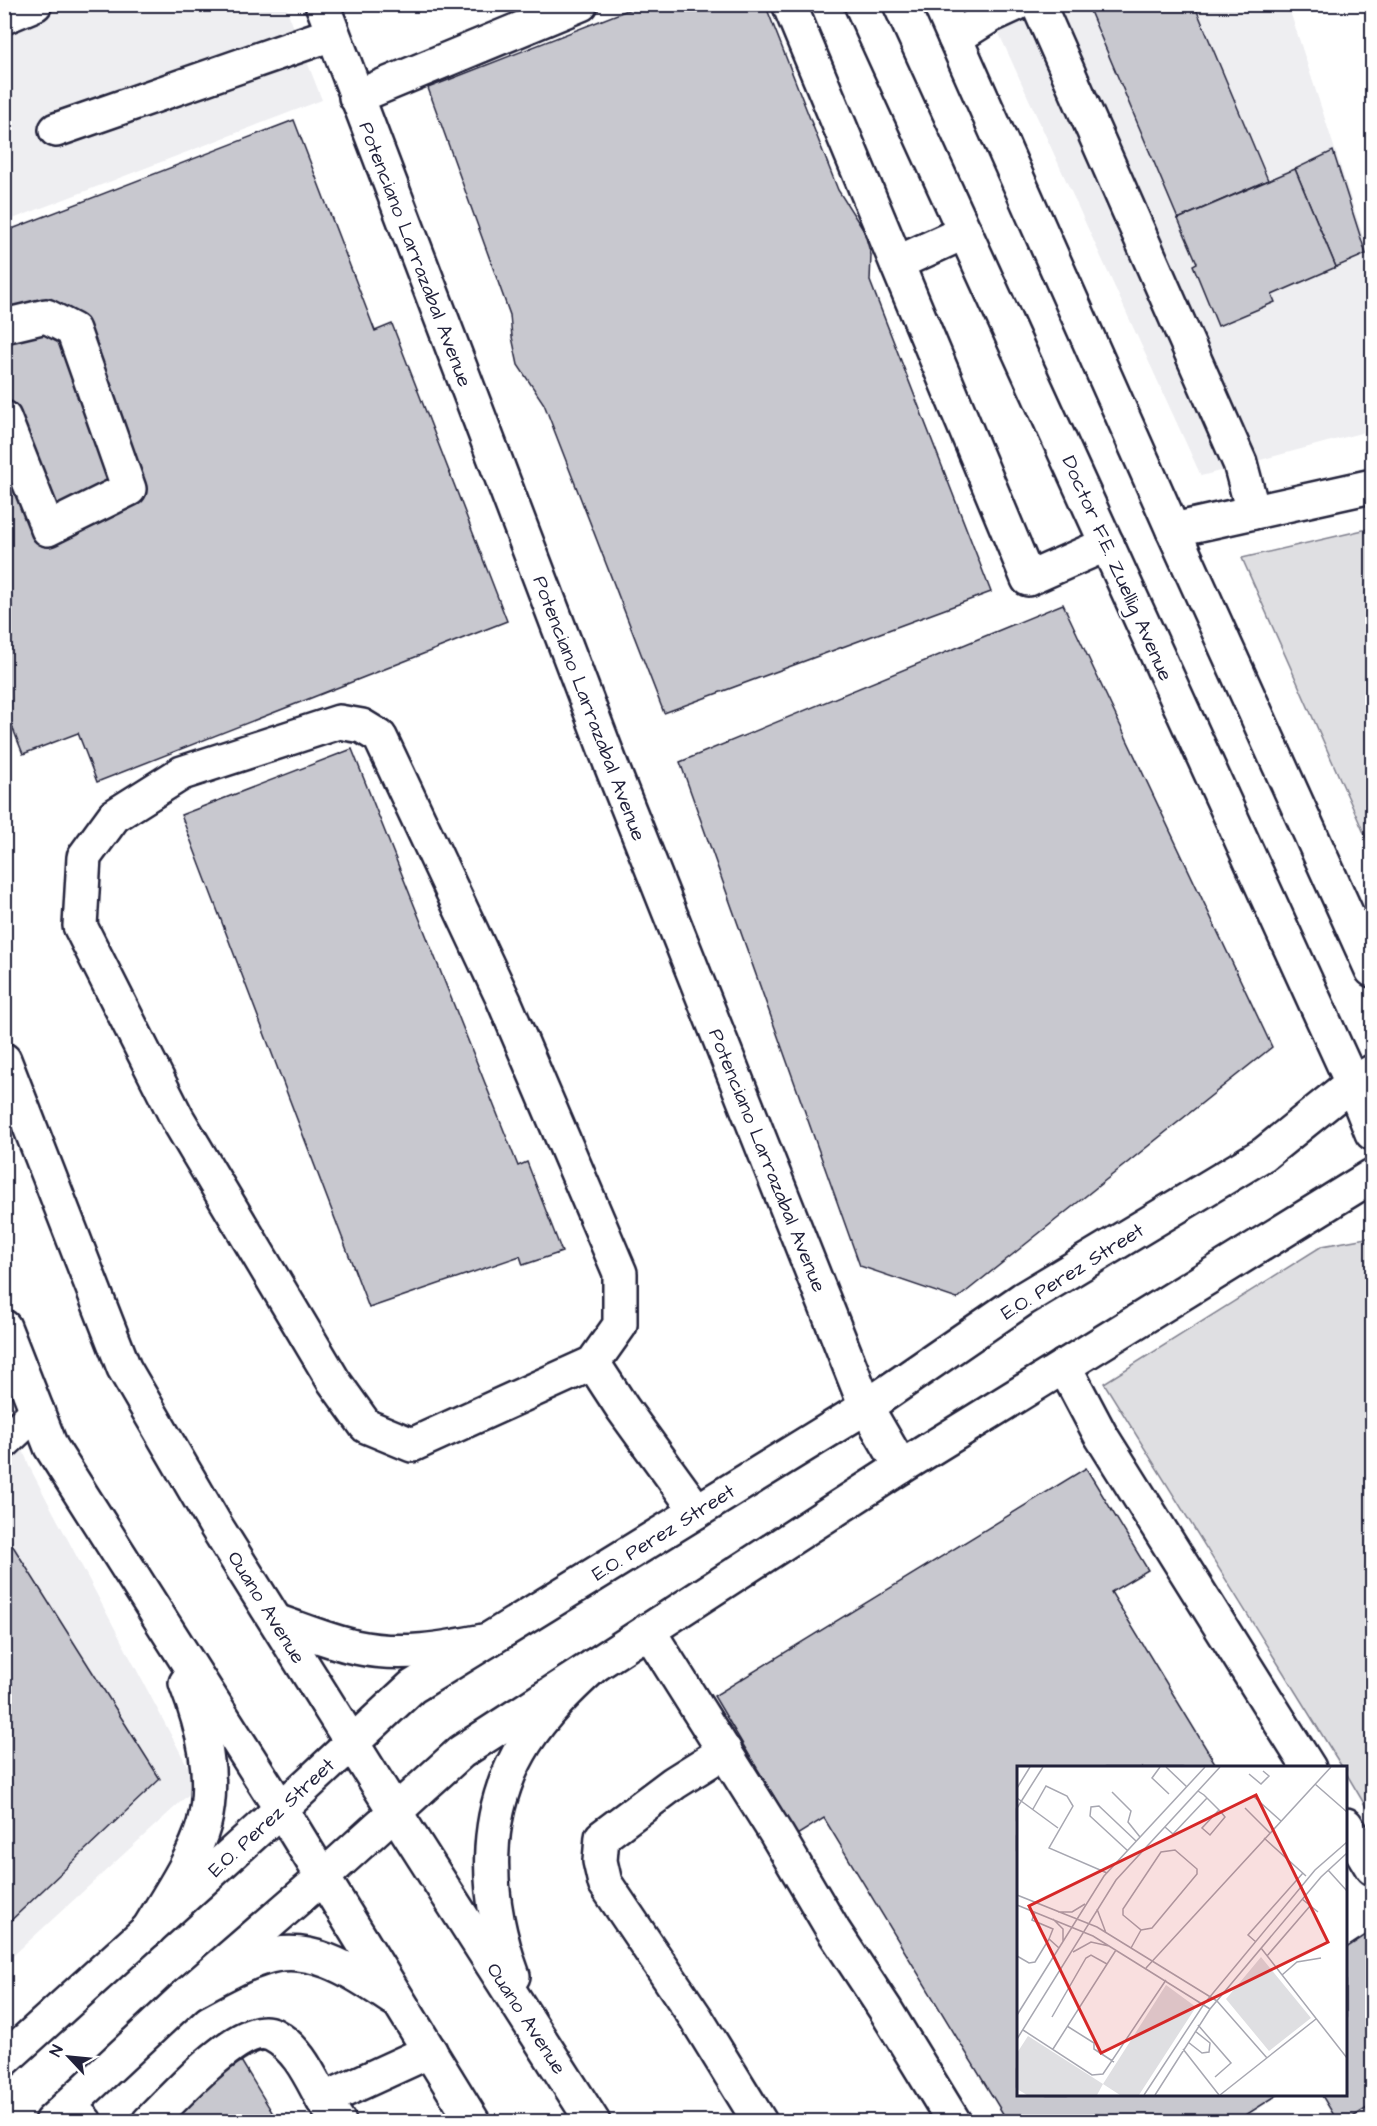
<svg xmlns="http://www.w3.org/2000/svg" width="1377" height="2126" font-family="'Architects Daughter',sans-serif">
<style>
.built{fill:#eeeef1}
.green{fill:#dfdfe2;stroke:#80808e;stroke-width:1.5}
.building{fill:#c8c8cf;stroke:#22223b;stroke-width:1.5}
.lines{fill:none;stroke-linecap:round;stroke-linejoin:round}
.minor-casing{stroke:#22223b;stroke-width:38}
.major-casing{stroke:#22223b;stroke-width:38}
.highway-casing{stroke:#22223b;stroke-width:38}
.minor{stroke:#fff;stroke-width:33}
.major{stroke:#fff;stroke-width:33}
.highway{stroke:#fff;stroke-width:33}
.labels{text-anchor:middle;stroke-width:5;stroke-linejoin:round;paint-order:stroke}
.street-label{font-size:20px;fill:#22223b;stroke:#fff}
.inset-road{fill:none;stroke:#a7a7b1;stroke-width:1.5}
.view{fill:#d62828;fill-opacity:0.15;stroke:#d62828;stroke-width:3}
.inset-edge{fill:none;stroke:#22223b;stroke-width:3}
</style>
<rect width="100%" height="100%" fill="#fff"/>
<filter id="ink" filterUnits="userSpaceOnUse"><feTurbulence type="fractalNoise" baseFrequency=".0167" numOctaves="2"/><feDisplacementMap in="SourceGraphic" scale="12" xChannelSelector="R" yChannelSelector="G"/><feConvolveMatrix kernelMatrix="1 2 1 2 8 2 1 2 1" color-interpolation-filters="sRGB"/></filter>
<g filter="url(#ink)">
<g class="built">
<path d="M 5,5 L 285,5 L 322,100 L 5,222 Z"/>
<path d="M 986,5 L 1288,5 L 1372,264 L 1372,430 L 1201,476 Z"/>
<path d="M 4,1404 L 31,1470 L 198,1786 L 5,1963 Z"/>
</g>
<g class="green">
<path d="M 1372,528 L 1372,851 L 1242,558 Z"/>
<path d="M 1372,1237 L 1372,1817 L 1346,1773 L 1346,1768 L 1342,1767 L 1104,1383 L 1322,1246 Z"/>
</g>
<g class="building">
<path d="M 643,4 L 765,4 L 838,190 L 864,231 L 871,255 L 870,281 L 991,592 L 664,713 L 544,404 L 518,365 L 512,337 L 510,315 L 428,88 Z"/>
<path d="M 1087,4 L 1194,4 L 1268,180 L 1178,219 Z"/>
<path d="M 294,120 L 375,331 L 392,324 L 507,621 L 97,782 L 78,733 L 23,754 L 4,706 L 4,232 Z"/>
<path d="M 1333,151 L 1366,254 L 1336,267 L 1295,169 Z"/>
<path d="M 1295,169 L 1336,267 L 1272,295 L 1275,302 L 1218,326 L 1193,265 L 1197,263 L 1178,219 Z"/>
<path d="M 1063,604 L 1272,1047 L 957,1299 L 860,1266 L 680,762 Z"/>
<path d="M 352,749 L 518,1166 L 527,1162 L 562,1252 L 523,1265 L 520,1256 L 369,1308 L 181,815 Z"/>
<path d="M 1086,1468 L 1148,1570 L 1111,1592 L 1218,1768 L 1018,1768 L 1018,2094 L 1279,2094 L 1235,2122 L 1008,2122 L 824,1818 L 797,1835 L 714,1696 Z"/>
<path d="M 4,1532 L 160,1779 L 4,1927 Z"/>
<path d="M 1372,1931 L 1372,2105 L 1345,2122 L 1338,2122 L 1321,2094 L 1346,2094 L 1346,1948 Z"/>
<path d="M 237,2054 L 278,2122 L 165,2122 Z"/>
</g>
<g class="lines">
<defs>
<g id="minor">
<path d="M 322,4 L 613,770 L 866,1407 L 901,1467"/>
<path d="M 789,4 L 1028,579 L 1107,544"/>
<path d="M 861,4 L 1352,1083 L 1372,1133"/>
<path d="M 940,4 L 1173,530 L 1372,970"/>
<path d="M 1038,4 L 1240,463 L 1253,512"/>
<path d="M 4,17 L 35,4"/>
<path d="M 955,38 L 990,16 L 1016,4"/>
<path d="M 356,97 L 581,4"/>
<path d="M 56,130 L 332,34"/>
<path d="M 897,263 L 965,232"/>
<path d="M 4,326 L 46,316 L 73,330 L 129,489 L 48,529 L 4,418"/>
<path d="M 1173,530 L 1372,486"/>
<path d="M 593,1363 L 620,1325 L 620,1273 L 504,1001 L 380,737 L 362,726 L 339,722 L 182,773 L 114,816 L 84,857 L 80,926 L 177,1118 L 333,1380 L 366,1426 L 412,1445 L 593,1363 L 623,1409 L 697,1511"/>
<path d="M 1064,1366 L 1100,1434 L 1309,1768"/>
<path d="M 4,1442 L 37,1411"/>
<path d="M 648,1630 L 777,1835 L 833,1930 L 885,2009 L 954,2122"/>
<path d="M 725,1751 L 674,1783 L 602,1837 L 600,1861 L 605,1883 L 696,2018 L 760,2122"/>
<path d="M 1346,1825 L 1372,1868"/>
<path d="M 69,2106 L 85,2122"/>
<path d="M 149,2122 C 171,2101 242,2019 273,2035 C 298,2048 310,2076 323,2100"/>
<path d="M 339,2122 L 323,2100 L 430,2051"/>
</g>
<g id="major">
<path d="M 4,2060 L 281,1809 L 412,1687 L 866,1407 L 1023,1299 L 1264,1154 L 1352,1083 L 1372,1072"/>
<path d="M 51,2122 L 188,1994 L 323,1877 L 461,1752 L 901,1467 L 1372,1176"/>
</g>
<g id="highway">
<path d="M 4,1060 L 124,1368 L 216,1526 L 409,1834 L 593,2122"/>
<path d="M 4,1327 L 51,1447 L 281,1809 L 473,2122"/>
<path d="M 276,1621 C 302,1630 328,1641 355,1647 C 400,1657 444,1649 488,1640"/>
<path d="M 148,1930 C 166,1900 195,1857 204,1824 C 216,1777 203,1727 186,1683"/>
<path d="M 513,1976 C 485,1899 480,1815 525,1743 C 544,1713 569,1689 595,1665"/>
<path d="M 188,1994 C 212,1981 237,1966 263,1958 C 311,1941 356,1974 394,1999"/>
</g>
</defs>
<use href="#minor" class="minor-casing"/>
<use href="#major" class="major-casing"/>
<use href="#highway" class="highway-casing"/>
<use href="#minor" class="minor"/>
<use href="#major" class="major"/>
<use href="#highway" class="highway"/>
</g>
</g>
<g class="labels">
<g class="street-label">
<text transform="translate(416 254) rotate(69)" y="7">Potenciano Larrazabal Avenue</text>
<text transform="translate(1118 568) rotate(66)" y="7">Doctor F.E. Zuellig Avenue</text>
<text transform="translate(590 708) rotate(69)" y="7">Potenciano Larrazabal Avenue</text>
<text transform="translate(768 1160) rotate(68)" y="7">Potenciano Larrazabal Avenue</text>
<text transform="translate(1072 1271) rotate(-32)" y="7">E.O. Perez Street</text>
<text transform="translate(663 1532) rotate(-32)" y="7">E.O. Perez Street</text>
<text transform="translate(267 1607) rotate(58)" y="7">Ouano Avenue</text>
<text transform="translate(271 1817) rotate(-43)" y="7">E.O. Perez Street</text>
<text transform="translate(527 2018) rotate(57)" y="7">Ouano Avenue</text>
</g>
</g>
<g transform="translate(1017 1766)">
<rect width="330" height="330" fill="#fff"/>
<path d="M 244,191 L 294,252 L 252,285 L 209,233 ZM 149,219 L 179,241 L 122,329 L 103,329 L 86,318 L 80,329 L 10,329 L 0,323 L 0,287 L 11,270 L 86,318 Z" fill="#dfdfe2"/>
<path class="inset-road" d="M 143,1 L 135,12 L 152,28M 149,1 L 170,21M 232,8 L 244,18 L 252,10 L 246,5M 298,18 L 330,46M 0,22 L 13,1M 181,25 L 187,29 L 204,46 L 208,51 L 193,69 L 185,62 L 202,44M 95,26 L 114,45 L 111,56 L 123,71M 236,30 L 264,55M 0,32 L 41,62M 0,42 L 26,1M 228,42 L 253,67M 16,43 L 29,20 L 50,30 L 56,40 L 32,82 L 90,107M 148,61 L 156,68 L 190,32M 247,72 L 289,110M 111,85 L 73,50 L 74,41 L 82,40 L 119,75M 311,104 L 330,125M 0,129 L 80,161 L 200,235M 285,133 L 301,146M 0,139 L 76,170 L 193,243M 80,143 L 89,167M 18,146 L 15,154 L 36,163 L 32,173M 41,146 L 55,146 L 68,138M 36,153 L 46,163 L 46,176M 239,176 L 231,169 L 286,107M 114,182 L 124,164 L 106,149 L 106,143 L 144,86 L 158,84 L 180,103 L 180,108 L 135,162 L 124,164M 244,182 L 330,292M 56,186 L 74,176 L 92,180M 0,190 L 12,197 L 18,196 L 32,173 L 42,182M 250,190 L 293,140M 129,202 L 314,1M 265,209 L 280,196 L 304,192M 200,235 L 250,292M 0,249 L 87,110 L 188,1M 35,251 L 69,192 L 74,189 L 90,198M 181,259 L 214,297 L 198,311M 50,260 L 77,277 L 77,283 L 97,296M 6,264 L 75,309 L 86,308 L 149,214M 0,273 L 99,114 L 203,1M 171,276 L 185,287 L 192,286 L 193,277 L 178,265M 36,283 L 99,184M 166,283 L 202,329M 127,329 L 187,238 L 298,104 L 330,76M 138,329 L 193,243 L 304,111 L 330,87M 203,329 L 299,253"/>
<path class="view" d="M 239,29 L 311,176 L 84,287 L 12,140 Z"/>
<rect width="330" height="330" class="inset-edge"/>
</g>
<rect width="1377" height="2126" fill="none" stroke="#fff" stroke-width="24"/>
<rect x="12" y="12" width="1353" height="2102" fill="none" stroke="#22223b" stroke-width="2" filter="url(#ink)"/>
<g transform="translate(69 2057) rotate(296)" stroke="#ffffff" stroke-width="4.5" paint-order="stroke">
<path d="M0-4.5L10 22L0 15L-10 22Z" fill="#22223b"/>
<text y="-9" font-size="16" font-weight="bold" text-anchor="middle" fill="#22223b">N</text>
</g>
</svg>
